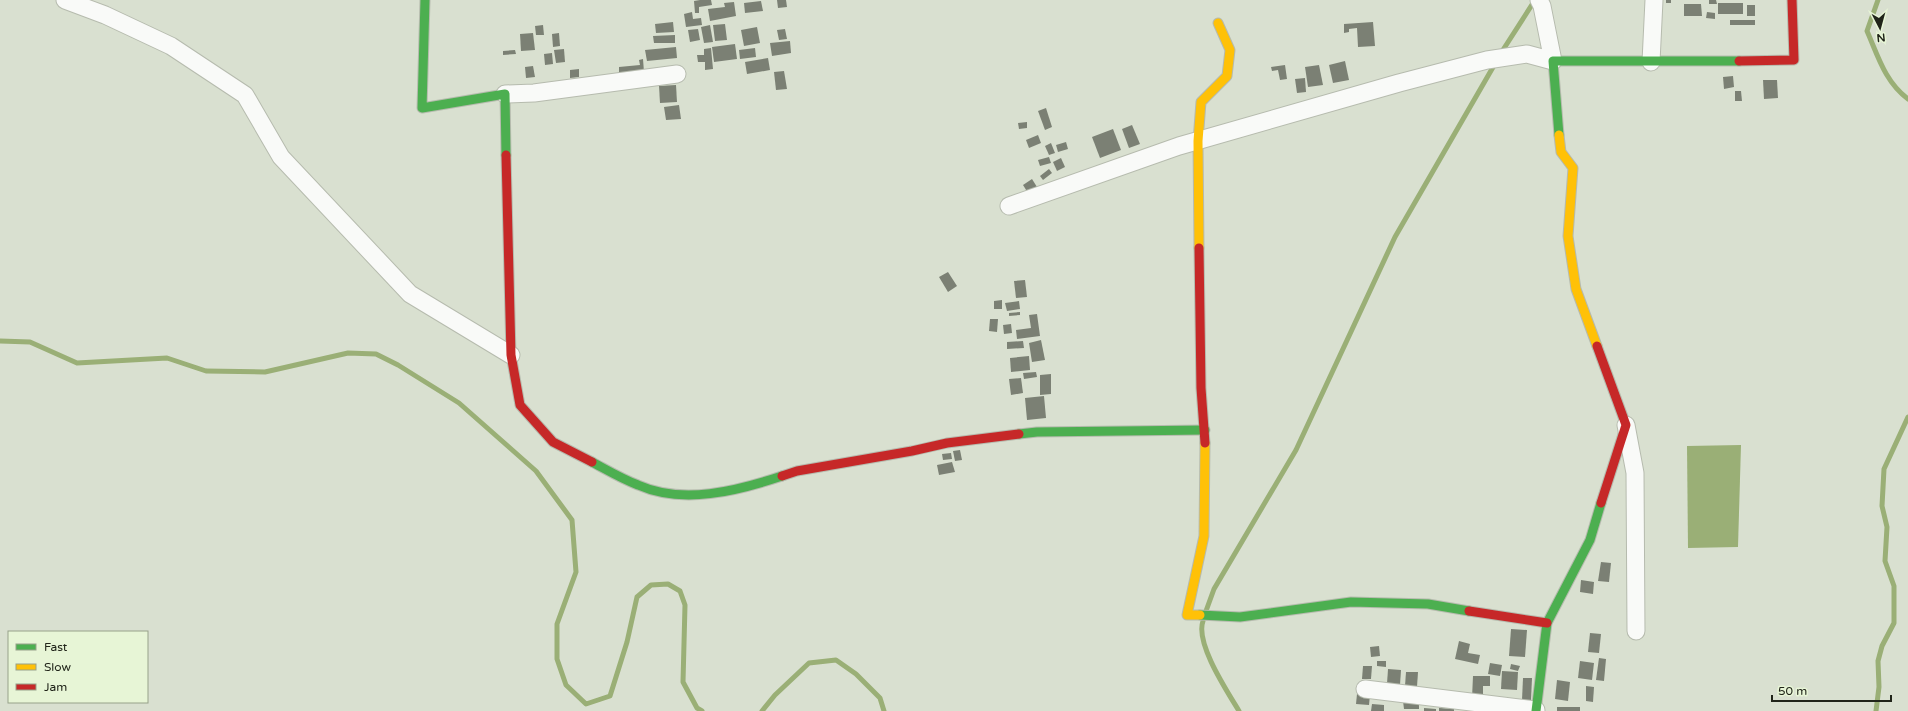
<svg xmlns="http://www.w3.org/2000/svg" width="1908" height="711" font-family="'Varela Round',sans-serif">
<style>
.water{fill:#9aaf76}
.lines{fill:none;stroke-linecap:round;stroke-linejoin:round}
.stream{stroke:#9aaf76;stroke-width:5}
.building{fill:#7b8074}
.street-casing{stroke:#b6bbae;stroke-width:19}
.fast-casing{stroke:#b6bbae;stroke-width:11}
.slow-casing{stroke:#b6bbae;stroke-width:11}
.jam-casing{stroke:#b6bbae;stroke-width:11}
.street{stroke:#f9faf8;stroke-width:17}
.fast{stroke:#4caf50;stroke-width:9}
.slow{stroke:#ffc107;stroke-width:9}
.jam{stroke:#c62828;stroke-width:9}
</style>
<rect width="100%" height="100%" fill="#d9e0d0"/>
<path class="water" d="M 1741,445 L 1738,547 L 1688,548 L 1687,446 Z"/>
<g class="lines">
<g class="stream">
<path d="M 1878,0 L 1867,31 C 1878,56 1885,82 1908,99"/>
<path d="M 1501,53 L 1535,0"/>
<path d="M 0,341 L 30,342 L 77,363 L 167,358 L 206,371 L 265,372 L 348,353 L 376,354 L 398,365 L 459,403 L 536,471 L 572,520 L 576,572 L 557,624 L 557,659 L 566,685 L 586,704 L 610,696 L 627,642 L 637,597 L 651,585 L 668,584 L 680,591 L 685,605 L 683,682 L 697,708 L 702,711"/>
<path d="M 1206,611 L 1214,589 L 1296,450 L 1395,237 L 1496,62"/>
<path d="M 1203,621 C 1195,643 1227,691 1239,711"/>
<path d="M 762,711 L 775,695 L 809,663 L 836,660 L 856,674 L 880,698 L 884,711"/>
<path d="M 1876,711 L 1879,687 L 1878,661 L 1882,646 L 1894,623 L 1894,586 L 1885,561 L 1887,527 L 1882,506 L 1884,469 L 1908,417"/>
</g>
</g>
<g class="building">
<path d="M 700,0 L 711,0 L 712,5 L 699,7 L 699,13 L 695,13 L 694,1 Z"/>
<path d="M 777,0 L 786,0 L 787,7 L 778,8 Z"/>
<rect x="1666" y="0" width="5" height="3"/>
<path d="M 1709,0 L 1716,0 L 1717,4 L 1709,4 Z"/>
<path d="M 761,1 L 763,11 L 745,13 L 744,3 Z"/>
<path d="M 734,2 L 736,16 L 710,21 L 708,9 L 725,7 L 724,3 Z"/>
<rect x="1718" y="3" width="25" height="11"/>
<path d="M 1684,4 L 1701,4 L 1702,16 L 1684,16 Z"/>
<rect x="1747" y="5" width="8" height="11"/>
<path d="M 692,12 L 693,19 L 701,18 L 702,25 L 686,27 L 684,14 Z"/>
<path d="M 1707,12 L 1715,13 L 1715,19 L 1706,18 Z"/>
<rect x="1730" y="20" width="25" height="5"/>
<path d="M 673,22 L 674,32 L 656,33 L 655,24 Z"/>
<path d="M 1373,22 L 1375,46 L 1358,47 L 1357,28 L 1349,29 L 1349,32 L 1344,33 L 1344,24 Z"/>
<path d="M 725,24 L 727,40 L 715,41 L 713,25 Z"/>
<path d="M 543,25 L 544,35 L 536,35 L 535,26 Z"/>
<path d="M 710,25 L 713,42 L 704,43 L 701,27 Z"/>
<path d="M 757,27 L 760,43 L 744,46 L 741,30 Z"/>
<path d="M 698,29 L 700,40 L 690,42 L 688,30 Z"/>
<path d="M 785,29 L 787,39 L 779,40 L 777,30 Z"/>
<path d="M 533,33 L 535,50 L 521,51 L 520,34 Z"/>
<path d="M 559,33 L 560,46 L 553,47 L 552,34 Z"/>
<path d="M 675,35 L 675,43 L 654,43 L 653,36 Z"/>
<path d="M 790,41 L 791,53 L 772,56 L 770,43 Z"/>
<path d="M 735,44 L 737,59 L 714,62 L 712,47 Z"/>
<path d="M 676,47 L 677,58 L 647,61 L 645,50 Z"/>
<path d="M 711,48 L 713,69 L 705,70 L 705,62 L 698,62 L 697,55 L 704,55 L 704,49 Z"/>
<path d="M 755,48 L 756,57 L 740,59 L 739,50 Z"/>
<path d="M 564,49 L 565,62 L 556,63 L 554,50 Z"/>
<path d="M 515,50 L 516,54 L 503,55 L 503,51 Z"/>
<path d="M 552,53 L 553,64 L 545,65 L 544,54 Z"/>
<path d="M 768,58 L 770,70 L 747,74 L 745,62 Z"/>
<path d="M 643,59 L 644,72 L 619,74 L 619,67 L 640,65 L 639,60 Z"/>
<path d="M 1345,61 L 1349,80 L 1333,83 L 1329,65 Z"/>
<path d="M 1285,65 L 1287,79 L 1280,80 L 1278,70 L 1272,71 L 1271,67 Z"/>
<path d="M 1319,65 L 1323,85 L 1308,87 L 1305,67 Z"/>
<path d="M 533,66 L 535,77 L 526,78 L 525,67 Z"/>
<path d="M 579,69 L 579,77 L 570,78 L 570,70 Z"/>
<path d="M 784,71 L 787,89 L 776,90 L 774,72 Z"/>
<path d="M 1733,76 L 1734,87 L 1724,89 L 1723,77 Z"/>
<path d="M 1305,78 L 1306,92 L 1297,93 L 1295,79 Z"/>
<path d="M 1763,80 L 1777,80 L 1778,98 L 1764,99 Z"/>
<path d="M 676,85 L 677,102 L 660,103 L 659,86 Z"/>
<path d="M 1735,91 L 1741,91 L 1742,101 L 1735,101 Z"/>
<path d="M 679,105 L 681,119 L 666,120 L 664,107 Z"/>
<path d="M 1046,108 L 1052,127 L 1045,130 L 1038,111 Z"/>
<path d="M 1027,122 L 1027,128 L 1019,129 L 1018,123 Z"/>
<path d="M 1132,125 L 1140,144 L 1129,148 L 1122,129 Z"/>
<path d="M 1113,129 L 1121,150 L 1100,158 L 1092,137 Z"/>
<path d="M 1038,135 L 1041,143 L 1029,148 L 1026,140 Z"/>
<path d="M 1066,142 L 1068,149 L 1058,152 L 1056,145 Z"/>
<path d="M 1051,143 L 1055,153 L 1049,155 L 1045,146 Z"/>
<path d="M 1049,157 L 1051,163 L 1040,166 L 1038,160 Z"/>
<path d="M 1061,158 L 1065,167 L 1057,171 L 1053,162 Z"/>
<path d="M 1049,169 L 1052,173 L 1043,180 L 1040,176 Z"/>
<path d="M 1032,179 L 1037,187 L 1028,193 L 1023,185 Z"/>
<path d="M 948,272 L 957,286 L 948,292 L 939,277 Z"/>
<path d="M 1025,280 L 1027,297 L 1016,298 L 1014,281 Z"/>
<path d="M 1002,300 L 1002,309 L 994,309 L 994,301 Z"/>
<path d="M 1019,301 L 1020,309 L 1007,311 L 1005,303 Z"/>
<path d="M 1020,312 L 1020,315 L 1009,316 L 1009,313 Z"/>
<path d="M 1037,314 L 1040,336 L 1017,339 L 1016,330 L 1031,328 L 1029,315 Z"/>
<path d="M 990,319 L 998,319 L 997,332 L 989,331 Z"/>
<path d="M 1011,324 L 1012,333 L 1004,334 L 1003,325 Z"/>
<path d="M 1041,340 L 1045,360 L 1032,362 L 1029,343 Z"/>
<path d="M 1023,341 L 1024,348 L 1007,349 L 1007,342 Z"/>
<path d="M 1029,356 L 1030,370 L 1011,372 L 1010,358 Z"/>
<path d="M 1036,372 L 1037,377 L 1024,379 L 1023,373 Z"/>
<path d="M 1051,374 L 1051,394 L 1040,395 L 1040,375 Z"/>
<path d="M 1021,378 L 1023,393 L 1011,395 L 1009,379 Z"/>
<path d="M 1044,396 L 1046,418 L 1027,420 L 1025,398 Z"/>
<path d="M 960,450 L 962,460 L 955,461 L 953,451 Z"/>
<path d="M 951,453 L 952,459 L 943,460 L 942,454 Z"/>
<path d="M 952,462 L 955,472 L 939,475 L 937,465 Z"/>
<path d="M 1601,562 L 1611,563 L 1609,582 L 1598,581 Z"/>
<path d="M 1581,580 L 1594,582 L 1593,594 L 1580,592 Z"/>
<path d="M 1511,629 L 1527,630 L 1525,657 L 1509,656 Z"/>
<path d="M 1590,633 L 1601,634 L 1599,653 L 1588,652 Z"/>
<path d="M 1459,641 L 1470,644 L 1468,653 L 1480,655 L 1478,664 L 1455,659 Z"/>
<path d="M 1379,646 L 1380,656 L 1371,657 L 1370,647 Z"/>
<path d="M 1599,658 L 1606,659 L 1604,681 L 1596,680 Z"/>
<path d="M 1377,661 L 1386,661 L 1386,667 L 1377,666 Z"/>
<path d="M 1580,661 L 1594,663 L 1592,680 L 1578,678 Z"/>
<path d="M 1490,663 L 1502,665 L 1500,676 L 1488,674 Z"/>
<path d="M 1511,664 L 1520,666 L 1518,671 L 1510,669 Z"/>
<path d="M 1363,666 L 1372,666 L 1371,679 L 1362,679 Z"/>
<path d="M 1388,669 L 1401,670 L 1400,685 L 1387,684 Z"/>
<path d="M 1502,671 L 1518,672 L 1517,690 L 1501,689 Z"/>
<path d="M 1406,672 L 1418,672 L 1417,687 L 1405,686 Z"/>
<path d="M 1473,676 L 1490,676 L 1490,686 L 1483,686 L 1483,699 L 1472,698 Z"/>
<path d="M 1523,678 L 1532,678 L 1531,700 L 1522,700 Z"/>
<path d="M 1557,680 L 1570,682 L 1568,701 L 1555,699 Z"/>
<path d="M 1586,686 L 1594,687 L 1593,702 L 1586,701 Z"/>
<path d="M 1357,694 L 1370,695 L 1369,705 L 1356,704 Z"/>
<path d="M 1403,701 L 1419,701 L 1419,709 L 1404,709 Z"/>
<path d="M 1372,704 L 1384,705 L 1384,711 L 1371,711 Z"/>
<rect x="1557" y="707" width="23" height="4"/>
<path d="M 1424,708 L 1436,709 L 1436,711 L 1424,711 Z"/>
<path d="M 1439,708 L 1454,709 L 1454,711 L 1439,711 Z"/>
</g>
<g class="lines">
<defs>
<g id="street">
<path d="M 65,0 L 105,15 L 171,46 L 245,95 L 281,157 L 410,294 L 511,355"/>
<path d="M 1651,62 L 1654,0"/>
<path d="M 505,94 L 534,93 L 677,74"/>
<path d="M 1009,206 L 1179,146 L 1399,83 L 1487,60 L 1527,54 L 1553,61 L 1542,6 L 1539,0"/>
<path d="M 1626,425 L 1635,473 L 1636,631"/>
<path d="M 1365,689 L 1536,710"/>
</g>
<g id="fast">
<path d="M 425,0 L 422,108 L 505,94 L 506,155"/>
<path d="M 1559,135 L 1553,61 L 1739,61"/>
<path d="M 1019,434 L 1037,432 L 1205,430"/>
<path d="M 592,462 C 607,470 622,479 638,485 C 683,505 737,491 782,476"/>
<path d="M 1200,615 L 1240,617 L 1351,602 L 1428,604 L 1469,611"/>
<path d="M 1536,711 L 1547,623 L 1590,540 L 1601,503"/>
</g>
<g id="slow">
<path d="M 1559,135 L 1561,152 L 1573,168 L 1568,236 L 1576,289 L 1597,346"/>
<path d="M 1199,248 L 1198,141 L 1201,102 L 1227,76 L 1230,50 L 1218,23"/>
<path d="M 1200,615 L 1187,615 L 1204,536 L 1205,443"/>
</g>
<g id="jam">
<path d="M 1739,61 L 1794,60 L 1792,0"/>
<path d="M 506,155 L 511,355 L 520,405 L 553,442 L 592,462"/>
<path d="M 1199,248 L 1201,388 L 1205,443"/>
<path d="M 1597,346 L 1626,425 L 1601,503"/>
<path d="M 782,476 L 797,471 L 912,451 L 947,443 L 1019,434"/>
<path d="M 1469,611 L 1547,623"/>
</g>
</defs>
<use href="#street" class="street-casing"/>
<use href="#fast" class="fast-casing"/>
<use href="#slow" class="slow-casing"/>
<use href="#jam" class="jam-casing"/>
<use href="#street" class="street"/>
<use href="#fast" class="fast"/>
<use href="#slow" class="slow"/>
<use href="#jam" class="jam"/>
</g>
<rect x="8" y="631" width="140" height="72" fill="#e7f5d6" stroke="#97a18a"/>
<rect x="16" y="644" width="20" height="6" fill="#4caf50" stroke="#97a18a"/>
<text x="44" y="651" font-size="12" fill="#202419">Fast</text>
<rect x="16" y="664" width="20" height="6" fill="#ffc107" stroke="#97a18a"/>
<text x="44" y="671" font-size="12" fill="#202419">Slow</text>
<rect x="16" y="684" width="20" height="6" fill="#c62828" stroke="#97a18a"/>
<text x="44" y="691" font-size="12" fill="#202419">Jam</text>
<g transform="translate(1880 28) rotate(174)" stroke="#e7f5d6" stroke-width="3" paint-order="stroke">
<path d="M0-3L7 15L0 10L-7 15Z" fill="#202419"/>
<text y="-6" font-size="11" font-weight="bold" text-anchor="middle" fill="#202419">N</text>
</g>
<path d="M1772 695v6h119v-6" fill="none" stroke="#202419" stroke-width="2"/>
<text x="1778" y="695" font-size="12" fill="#202419" stroke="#e7f5d6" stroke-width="3" paint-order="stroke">50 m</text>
</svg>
